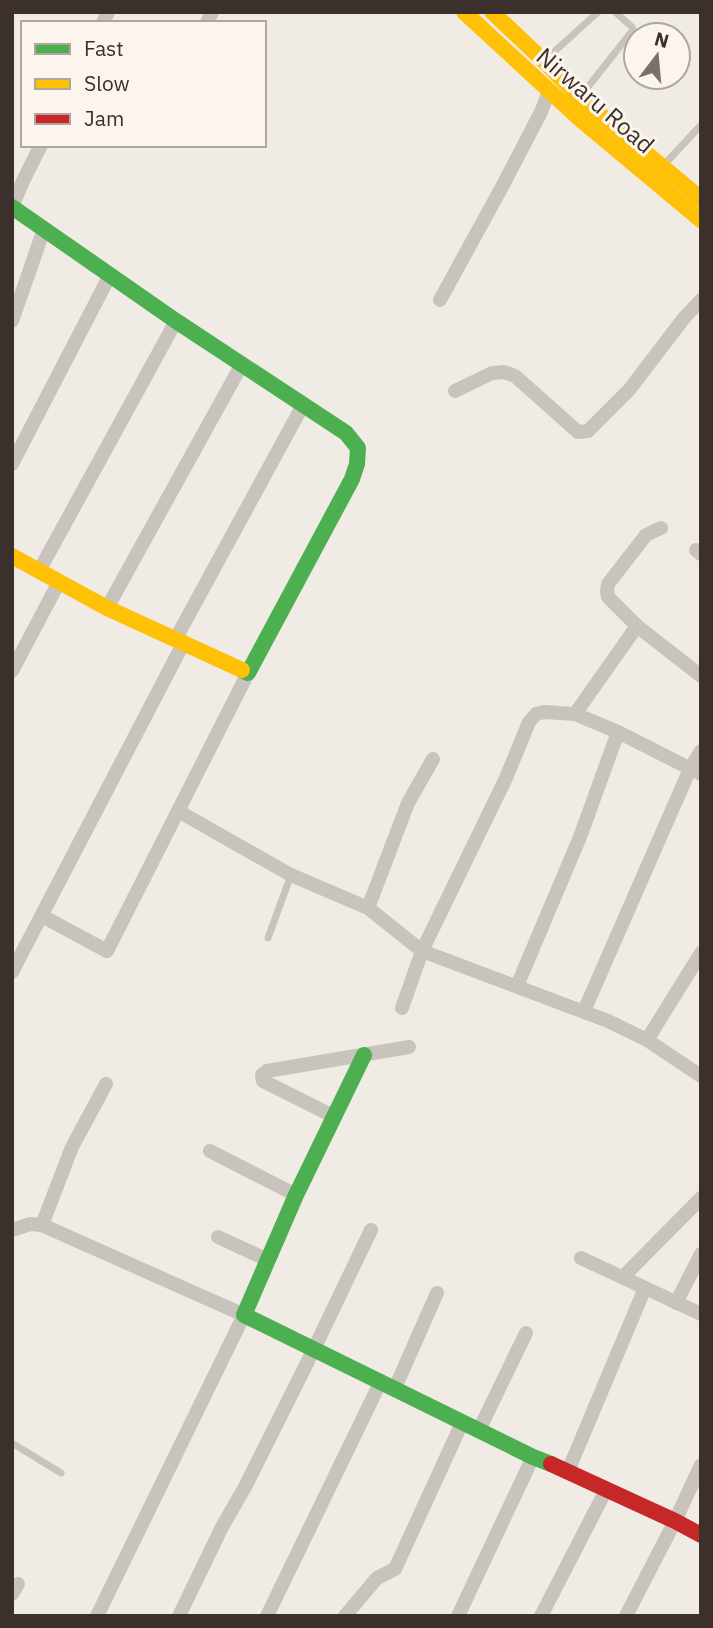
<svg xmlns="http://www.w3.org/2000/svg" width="713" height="1628" font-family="'IBM Plex Sans',sans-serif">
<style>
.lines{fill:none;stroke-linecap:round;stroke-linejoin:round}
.lane{stroke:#c9c3be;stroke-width:7}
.street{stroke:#c9c3be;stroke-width:14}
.fast{stroke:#4caf50;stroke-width:16}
.slow{stroke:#ffc107;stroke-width:16}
.jam{stroke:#c62828;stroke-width:16}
.labels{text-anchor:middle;stroke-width:6;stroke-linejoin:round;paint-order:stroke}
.street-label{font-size:24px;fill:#3b302b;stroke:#fbf5ee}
</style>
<rect width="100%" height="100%" fill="#f0ebe5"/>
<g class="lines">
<g class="lane">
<path d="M 544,61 L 598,12"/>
<path d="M 580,97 L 633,30 L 632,27 L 615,12"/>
<path d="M 663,166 L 701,125"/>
<path d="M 268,938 L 291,875"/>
<path d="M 12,1443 L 61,1473"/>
</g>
<g class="street">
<path d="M 103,23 L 108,12"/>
<path d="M 207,23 L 212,12"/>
<path d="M 12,207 L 23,181 L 41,145"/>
<path d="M 440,300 L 503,185 L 541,112 L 549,92"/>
<path d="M 12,321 L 44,229"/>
<path d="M 455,391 L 492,373 L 504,372 L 515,376 L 578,432 L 588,431 L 629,390 L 684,318 L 701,300"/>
<path d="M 12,464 L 110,275"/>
<path d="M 696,550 L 701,554"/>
<path d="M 39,571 L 176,321"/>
<path d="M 107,608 L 242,364"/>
<path d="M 637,626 L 608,597 L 607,591 L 608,584 L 646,535 L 661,528"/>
<path d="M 175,640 L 303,405"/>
<path d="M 12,671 L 59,582"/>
<path d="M 701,676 L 637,626 L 575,714 L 618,732 L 701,774"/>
<path d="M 178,811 L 291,875 L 368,908 L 422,951 L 608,1021 L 647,1040 L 701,1076"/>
<path d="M 368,908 L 408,803 L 433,759"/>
<path d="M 42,916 L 107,951 L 248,673"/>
<path d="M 12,972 L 183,644"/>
<path d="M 517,986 L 580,837 L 618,732"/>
<path d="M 402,1008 L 422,951 L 506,778 L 529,722 L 536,714 L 544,712 L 575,714"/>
<path d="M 584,1011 L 690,769 L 701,751"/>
<path d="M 647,1040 L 701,953"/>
<path d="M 335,1117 L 263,1081 L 262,1075 L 267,1071 L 409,1047"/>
<path d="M 210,1151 L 296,1195"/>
<path d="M 42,1225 L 72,1147 L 106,1084"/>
<path d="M 12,1230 L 30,1224 L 42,1225 L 244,1315 L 97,1616"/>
<path d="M 218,1237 L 268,1260"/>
<path d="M 581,1258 L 701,1314"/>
<path d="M 623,1277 L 701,1198"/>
<path d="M 676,1303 L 701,1254"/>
<path d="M 395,1388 L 437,1293"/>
<path d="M 479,1430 L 526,1333"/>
<path d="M 568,1471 L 645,1288"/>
<path d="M 12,1594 L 18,1584"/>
<path d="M 179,1616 L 222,1527 L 245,1487 L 314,1349 L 371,1230"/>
<path d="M 267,1616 L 381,1381"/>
<path d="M 345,1616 L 377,1578 L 395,1569 L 462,1423"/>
<path d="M 458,1616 L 533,1457"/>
<path d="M 541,1616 L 606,1490"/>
<path d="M 626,1616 L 675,1521 L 701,1465"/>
</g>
<g class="fast">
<path d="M 12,207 L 176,321 L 346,433 L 358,448 L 357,464 L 352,479 L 248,673 L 242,670"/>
<path d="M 364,1055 L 296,1195 L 244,1315 L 533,1457 L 551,1464"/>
</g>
<g class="slow">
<path d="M 464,12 L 580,119 L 701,220"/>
<path d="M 492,12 L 544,61 L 580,98 L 701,199"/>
<path d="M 12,556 L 107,608 L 242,670"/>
</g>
<path class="jam" d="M 551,1464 L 675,1521 L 701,1535"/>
</g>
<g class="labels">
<g class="street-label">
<text transform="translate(595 101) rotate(41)" y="8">Nirwaru Road</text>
</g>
</g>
<rect width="713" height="1628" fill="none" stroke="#3b302b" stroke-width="28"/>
<rect x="21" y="21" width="245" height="126" fill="#fbf5ee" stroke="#aea6a0" stroke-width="2"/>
<rect x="35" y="44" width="35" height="10" fill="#4caf50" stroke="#aea6a0" stroke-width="2"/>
<text x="84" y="56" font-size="21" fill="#3b302b">Fast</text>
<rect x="35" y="79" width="35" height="10" fill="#ffc107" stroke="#aea6a0" stroke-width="2"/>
<text x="84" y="91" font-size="21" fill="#3b302b">Slow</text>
<rect x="35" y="114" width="35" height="10" fill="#c62828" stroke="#aea6a0" stroke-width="2"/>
<text x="84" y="126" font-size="21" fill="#3b302b">Jam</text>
<g transform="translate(657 56) rotate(16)"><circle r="33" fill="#fbf5ee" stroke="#aea6a0" stroke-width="2"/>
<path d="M0-5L12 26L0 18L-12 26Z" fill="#7a716c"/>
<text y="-10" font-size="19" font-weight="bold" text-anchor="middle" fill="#3b302b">N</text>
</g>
</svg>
